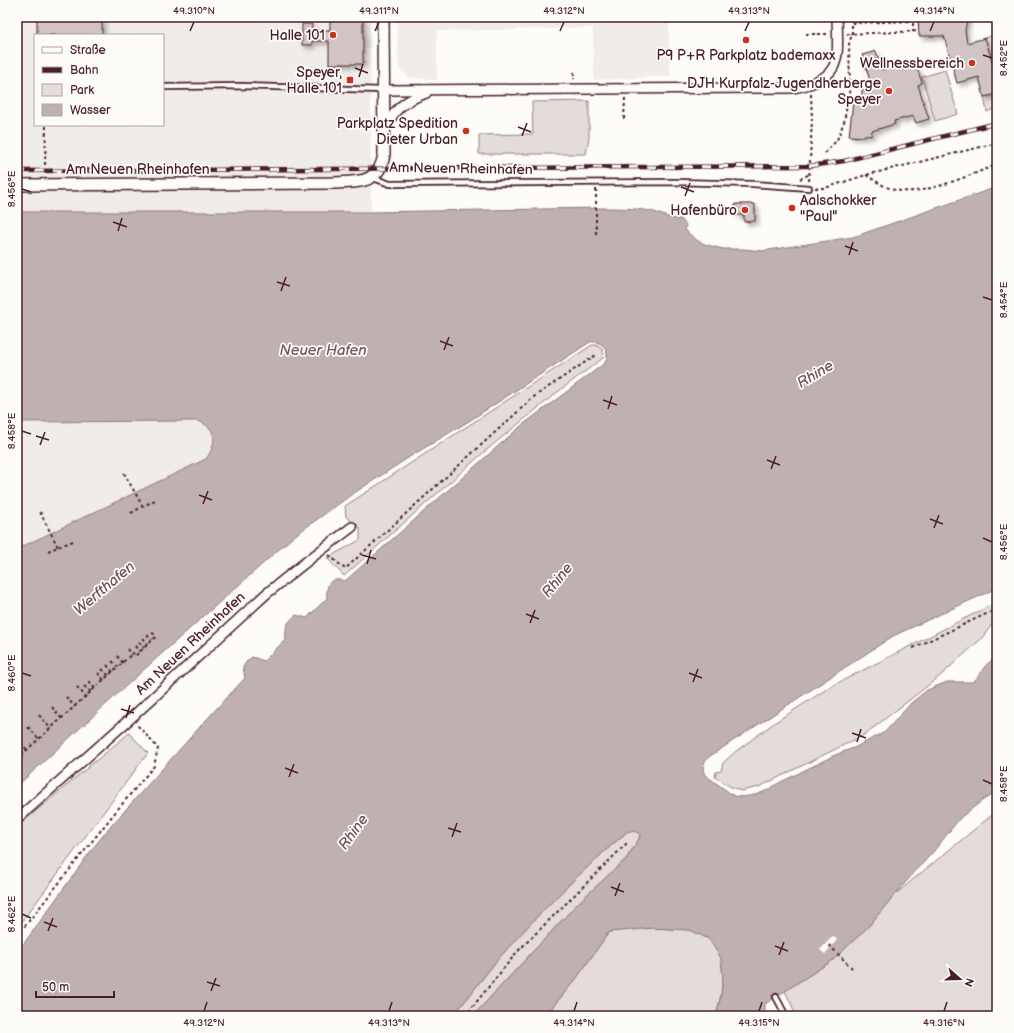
<svg xmlns="http://www.w3.org/2000/svg" width="1014" height="1033" font-family="'Balsamiq Sans',sans-serif">
<style>
.built{fill:#f0ece8;fill-rule:evenodd}
.green{fill:#e3dcda;stroke:#967e82}
.water{fill:#c0b1b1;stroke:#91777b}
.pier{fill:#fdfcf7}
.building{fill:#d0c5c4;stroke:#4a1f2b;filter:url(#shadow)}
.lines{fill:none;stroke-linecap:round;stroke-linejoin:round}
.service-casing{stroke:#4a1f2b;stroke-width:8}
.minor-casing{stroke:#4a1f2b;stroke-width:12}
.tertiary-casing{stroke:#4a1f2b;stroke-width:14}
.path{stroke:#4a1f2b;stroke-width:2;stroke-dasharray:3 3;stroke-linecap:butt}
.service{stroke:#fdfcf7;stroke-width:4.5}
.minor{stroke:#fdfcf7;stroke-width:9}
.tertiary{stroke:#fdfcf7;stroke-width:11}
.rail-casing{stroke:#4a1f2b;stroke-width:4.5}
.rail{stroke:#fdfcf7;stroke-width:3;stroke-dasharray:9;stroke-linecap:butt}
.ticks{fill:none;stroke:#4a1f2b;stroke-width:1.5}
.poi-dot{fill:#c8321e;stroke:#fdfcf7;stroke-width:1.5}
.labels{text-anchor:middle;stroke-width:3.5;stroke-linejoin:round;paint-order:stroke}
.poi-label{font-size:14px;fill:#4a1f2b;stroke:#fdfcf7;text-anchor:end}
.street-label{font-size:14px;fill:#4a1f2b;stroke:#fdfcf7}
.water-label{font-size:15px;font-style:italic;fill:#73525a;stroke:#fdfcf7}
.neatline{fill:none;stroke:#4a1f2b;stroke-width:1.5}
.ticks-label{font-size:10px;text-anchor:middle;fill:#4a1f2b}
</style>
<defs>
<filter id="shadow"><feDropShadow dx="3.5" dy="3.5" stdDeviation="2" flood-color="#0004"/></filter>
</defs>
<rect width="100%" height="100%" fill="#fdfcf7"/>
<filter id="ink" filterUnits="userSpaceOnUse"><feTurbulence type="fractalNoise" baseFrequency=".025" numOctaves="2"/><feDisplacementMap in="SourceGraphic" scale="8" xChannelSelector="R" yChannelSelector="G"/><feConvolveMatrix kernelMatrix="1 2 1 2 8 2 1 2 1" color-interpolation-filters="sRGB"/></filter>
<g filter="url(#ink)">
<g class="built">
<path d="M 17,17 L 370,17 L 371,212 L 17,212 ZM 35,35 L 163,35 L 163,125 L 35,125 Z"/>
<path d="M 397,17 L 669,17 L 670,76 L 594,80 L 593,28 L 437,31 L 437,80 L 408,77 L 400,70 L 398,58 Z"/>
<path d="M 197,421 L 203,422 L 208,426 L 212,432 L 214,437 L 211,452 L 206,459 L 17,549 L 17,422 Z"/>
</g>
<g class="green">
<path d="M 997,34 L 997,77 L 985,38 Z"/>
<path d="M 945,70 L 958,114 L 935,121 L 922,77 Z"/>
<path d="M 997,94 L 997,108 L 987,112 L 984,97 Z"/>
<path d="M 589,101 L 589,138 L 586,154 L 479,154 L 479,135 L 533,134 L 532,102 Z"/>
<path d="M 592,345 L 596,345 L 602,349 L 604,355 L 603,358 L 555,394 L 484,452 L 344,576 L 327,558 L 360,540 L 360,528 L 346,517 L 345,506 Z"/>
<path d="M 997,602 L 997,618 L 981,639 L 939,677 L 864,735 L 759,787 L 741,791 L 729,786 L 715,777 L 716,772 L 721,771 L 723,763 L 735,752 L 774,723 L 830,687 Z"/>
<path d="M 129,733 L 148,753 L 17,928 L 17,827 Z"/>
<path d="M 997,811 L 997,1016 L 796,1016 L 790,1001 L 785,991 L 833,960 L 868,927 L 894,895 Z"/>
<path d="M 632,830 L 637,831 L 640,835 L 639,839 L 626,859 L 578,903 L 473,1016 L 453,1016 C 469,997 483,977 499,958 C 539,913 582,870 628,831 Z"/>
<path d="M 652,928 L 690,930 L 709,939 L 721,958 L 723,976 L 721,995 L 716,1016 L 545,1016 L 576,979 L 609,932 Z"/>
</g>
<path class="water" d="M 997,187 L 997,588 L 893,636 L 710,756 C 704,762 701,767 705,775 L 734,796 C 746,799 766,793 775,785 L 835,755 L 856,747 L 885,732 L 911,703 L 927,690 L 947,682 L 973,682 C 983,673 982,664 997,658 L 997,792 L 983,800 L 960,818 L 933,852 L 894,895 L 868,927 L 833,960 L 765,1004 L 765,1016 L 716,1016 L 721,995 L 723,976 L 721,958 L 709,939 L 690,930 L 652,928 L 609,932 L 576,979 L 545,1016 L 473,1016 L 578,903 L 626,859 L 639,839 L 640,835 L 637,832 L 628,831 C 582,870 539,913 499,958 C 483,977 469,997 453,1016 L 17,1016 L 17,953 L 93,848 L 111,826 L 207,719 L 245,678 L 243,667 L 247,661 L 252,657 L 264,661 L 286,639 C 285,628 286,623 296,615 L 307,618 L 327,598 C 326,583 330,577 345,581 L 521,426 L 605,363 C 611,352 603,340 590,342 L 469,421 L 411,456 L 351,495 L 294,536 L 150,664 L 17,786 L 17,549 L 206,459 C 217,444 218,427 197,421 L 17,422 L 17,212 L 371,212 L 599,208 C 615,208 634,208 650,211 C 661,213 670,220 681,219 L 686,225 L 685,229 L 689,234 L 698,241 L 707,245 L 723,249 L 744,249 L 762,251 L 853,237 Z"/>
<path class="pier" d="M 833,936 L 837,940 L 825,954 L 820,950 Z"/>
<g class="building">
<rect x="37" y="17" width="65" height="18"/>
<path d="M 330,17 L 363,17 L 363,64 L 329,64 L 329,41 L 312,41 L 312,45 L 302,45 L 302,24 L 312,24 L 312,30 L 330,30 Z"/>
<path d="M 918,17 L 968,17 L 965,30 L 967,43 L 985,38 L 997,77 L 997,94 L 984,97 L 979,77 L 957,83 L 944,36 L 919,36 Z"/>
<path d="M 876,51 L 882,70 L 896,65 L 897,68 L 910,64 L 911,69 L 917,67 L 922,83 L 918,85 L 929,119 L 916,123 L 913,116 L 894,121 L 895,124 L 872,131 L 871,136 L 864,135 L 864,137 L 849,136 L 853,101 L 862,102 L 862,90 L 872,87 L 862,55 Z"/>
<path d="M 735,204 L 755,204 L 755,221 L 744,222 L 744,215 L 735,215 Z"/>
</g>
<g class="lines">
<defs>
<g id="service">
<path d="M 163,87 L 242,86 L 383,90"/>
<path d="M 373,178 L 390,184 L 675,182 L 753,184 L 809,188"/>
<path d="M 776,997 L 786,1016"/>
</g>
<g id="minor">
<path d="M 383,90 L 793,88 C 843,79 838,60 837,17"/>
<path d="M 385,131 C 393,109 404,101 426,93"/>
<path d="M 17,819 L 131,718 L 266,594 L 311,558 L 352,527"/>
</g>
<path id="tertiary" d="M 17,185 L 334,183 C 358,182 380,184 384,154 L 383,17"/>
</defs>
<use href="#service" class="service-casing"/>
<use href="#minor" class="minor-casing"/>
<use href="#tertiary" class="tertiary-casing"/>
<g class="path">
<path d="M 913,17 L 913,32"/>
<path d="M 995,17 C 990,28 995,33 995,44 C 995,48 993,50 994,54 L 997,53"/>
<path d="M 852,23 L 912,21"/>
<path d="M 806,34 L 828,34"/>
<path d="M 847,34 L 919,31"/>
<path d="M 994,54 L 997,64"/>
<path d="M 574,72 L 574,79"/>
<path d="M 624,119 L 625,98"/>
<path d="M 825,153 L 837,140 L 844,122 L 850,88 L 849,44 L 852,34 L 852,17"/>
<path d="M 45,165 L 46,125"/>
<path d="M 866,175 C 876,181 885,188 896,190 C 923,197 971,174 997,165"/>
<path d="M 800,179 L 810,174"/>
<path d="M 809,181 L 812,119 L 811,94"/>
<path d="M 815,188 L 825,188 L 866,175 L 997,143"/>
<path d="M 596,234 L 596,189"/>
<path d="M 124,473 L 143,507"/>
<path d="M 40,512 L 58,547"/>
<path d="M 131,513 L 155,500"/>
<path d="M 48,551 L 73,541"/>
<path d="M 329,555 L 345,569 L 535,396 L 596,355"/>
<path d="M 147,635 L 152,640"/>
<path d="M 143,638 L 148,644"/>
<path d="M 139,642 L 144,648"/>
<path d="M 135,646 L 140,652"/>
<path d="M 913,648 L 997,609"/>
<path d="M 127,649 L 131,655"/>
<path d="M 117,656 L 123,663"/>
<path d="M 112,661 L 118,667"/>
<path d="M 107,665 L 113,672"/>
<path d="M 102,669 L 109,676"/>
<path d="M 98,673 L 104,680"/>
<path d="M 89,681 L 95,688"/>
<path d="M 84,686 L 91,692"/>
<path d="M 77,687 L 86,697"/>
<path d="M 66,697 L 75,707"/>
<path d="M 52,707 L 62,719"/>
<path d="M 39,715 L 51,729"/>
<path d="M 28,727 L 39,739"/>
<path d="M 17,738 L 27,750"/>
<path d="M 17,759 L 133,653 L 135,656 L 156,637 L 152,632"/>
<path d="M 17,936 L 113,815 L 154,766 L 158,748 L 137,725"/>
<path d="M 829,945 L 852,968"/>
<path d="M 465,1016 L 517,952 L 627,843"/>
</g>
<use href="#service" class="service"/>
<use href="#minor" class="minor"/>
<use href="#tertiary" class="tertiary"/>
<defs>
<path id="rail" d="M 17,171 L 810,166 L 844,161 L 997,123"/>
</defs>
<use href="#rail" class="rail-casing"/>
<use href="#rail" class="rail"/>
</g>
</g>
<path class="ticks" d="M 190,31 L 194,22M 375,31 L 379,22M 560,31 L 564,22M 745,31 L 749,22M 930,31 L 934,22M 983,55 L 992,58M 355,68 L 368,73M 359,77 L 363,64M 518,127 L 531,132M 522,136 L 527,123M 681,187 L 694,192M 22,189 L 31,192M 685,196 L 690,183M 113,222 L 127,227M 118,231 L 122,218M 845,246 L 858,251M 849,255 L 853,242M 277,282 L 290,286M 281,291 L 286,277M 983,297 L 992,300M 440,341 L 453,346M 444,350 L 449,337M 603,400 L 617,405M 608,409 L 612,396M 22,431 L 31,434M 36,436 L 49,440M 40,445 L 45,432M 767,460 L 780,465M 771,469 L 776,456M 199,495 L 212,500M 203,504 L 208,491M 930,519 L 943,524M 934,528 L 939,515M 983,538 L 992,542M 362,555 L 376,559M 367,564 L 371,550M 526,614 L 539,619M 530,623 L 535,610M 22,673 L 31,676M 689,673 L 702,678M 693,682 L 698,669M 121,709 L 134,713M 126,718 L 130,705M 852,733 L 866,738M 857,742 L 861,729M 285,768 L 298,773M 289,777 L 294,764M 983,780 L 992,784M 448,828 L 461,832M 452,837 L 457,823M 611,887 L 624,892M 615,896 L 620,883M 22,914 L 31,918M 44,922 L 57,927M 48,931 L 53,918M 775,946 L 788,951M 779,955 L 784,942M 207,982 L 220,986M 211,991 L 216,978M 204,1011 L 207,1002M 389,1011 L 392,1002M 574,1011 L 577,1002M 759,1011 L 762,1002M 944,1011 L 947,1002"/>
<g class="poi-dot">
<circle cx="333" cy="35" r="4"/>
<circle cx="746" cy="40" r="4"/>
<circle cx="972" cy="63" r="4"/>
<rect x="346" y="76" width="8" height="8" rx="2"/>
<circle cx="889" cy="91" r="4"/>
<circle cx="466" cy="131" r="4"/>
<circle cx="792" cy="208" r="4"/>
<circle cx="745" cy="210" r="4"/>
</g>
<g class="labels">
<g class="poi-label">
<text x="325" y="40">Halle 101</text>
<text x="746" y="60" text-anchor="middle">P9 P+R Parkplatz bademaxx</text>
<text x="964" y="68">Wellnessbereich</text>
<text x="342" y="77">Speyer,<tspan x="342" dy="16">Halle 101</tspan></text>
<text x="881" y="88">DJH Kurpfalz-Jugendherberge<tspan x="881" dy="16">Speyer</tspan></text>
<text x="458" y="128">Parkplatz Spedition<tspan x="458" dy="16">Dieter Urban</tspan></text>
<text x="800" y="205" text-anchor="start">Aalschokker<tspan x="800" dy="16">"Paul"</tspan></text>
<text x="737" y="215">Hafenbüro</text>
</g>
<g class="street-label">
<text transform="translate(461 168) rotate(1)" y="5">Am Neuen Rheinhafen</text>
<text x="138" y="174">Am Neuen Rheinhafen</text>
<text transform="translate(190 643) rotate(-43)" y="5">Am Neuen Rheinhafen</text>
</g>
<g class="water-label">
<text x="323" y="355">Neuer Hafen</text>
<text transform="translate(815 374) rotate(-31)" y="5">Rhine</text>
<text transform="translate(557 580) rotate(-51)" y="5">Rhine</text>
<text transform="translate(104 588) rotate(-40)" y="5">Werfthafen</text>
<text transform="translate(353 832) rotate(-54)" y="5">Rhine</text>
</g>
</g>
<rect width="1014" height="1033" fill="none" stroke="#fdfcf7" stroke-width="44"/>
<rect x="34" y="34" width="130" height="92" fill="#fdfcf7" stroke="#b5a4a5"/>
<rect x="42" y="47" width="20" height="6" fill="#fdfcf7" stroke="#b5a4a5"/>
<text x="70" y="54" font-size="12" fill="#4a1f2b">Straße</text>
<rect x="42" y="67" width="20" height="6" fill="#4a1f2b" stroke="#b5a4a5"/>
<text x="70" y="74" font-size="12" fill="#4a1f2b">Bahn</text>
<rect x="42" y="84" width="20" height="12" fill="#e3dcda" stroke="#b5a4a5"/>
<text x="70" y="94" font-size="12" fill="#4a1f2b">Park</text>
<rect x="42" y="104" width="20" height="12" fill="#c0b1b1" stroke="#b5a4a5"/>
<text x="70" y="114" font-size="12" fill="#4a1f2b">Wasser</text>
<g transform="translate(960 979) rotate(110)" stroke="#fdfcf7" stroke-width="3" paint-order="stroke">
<path d="M0-3L7 15L0 10L-7 15Z" fill="#4a1f2b"/>
<text y="-6" font-size="11" font-weight="bold" text-anchor="middle" fill="#4a1f2b">N</text>
</g>
<path d="M36 991v6h78v-6" fill="none" stroke="#4a1f2b" stroke-width="2"/>
<text x="42" y="991" font-size="12" fill="#4a1f2b" stroke="#fdfcf7" stroke-width="3" paint-order="stroke">50 m</text>
<rect x="22" y="22" width="970" height="989" class="neatline"/>
<g class="ticks-label">
<text x="194" y="14">49.310°N</text>
<text x="379" y="14">49.311°N</text>
<text x="564" y="14">49.312°N</text>
<text x="749" y="14">49.313°N</text>
<text x="934" y="14">49.314°N</text>
<text transform="translate(1003 58) rotate(-90)" y="4">8.452°E</text>
<text transform="translate(11 189) rotate(-90)" y="4">8.456°E</text>
<text transform="translate(1003 300) rotate(-90)" y="4">8.454°E</text>
<text transform="translate(11 431) rotate(-90)" y="4">8.458°E</text>
<text transform="translate(1003 542) rotate(-90)" y="4">8.456°E</text>
<text transform="translate(11 673) rotate(-90)" y="4">8.460°E</text>
<text transform="translate(1003 784) rotate(-90)" y="4">8.458°E</text>
<text transform="translate(11 914) rotate(-90)" y="4">8.462°E</text>
<text x="204" y="1026">49.312°N</text>
<text x="389" y="1026">49.313°N</text>
<text x="574" y="1026">49.314°N</text>
<text x="759" y="1026">49.315°N</text>
<text x="944" y="1026">49.316°N</text>
</g>
</svg>
